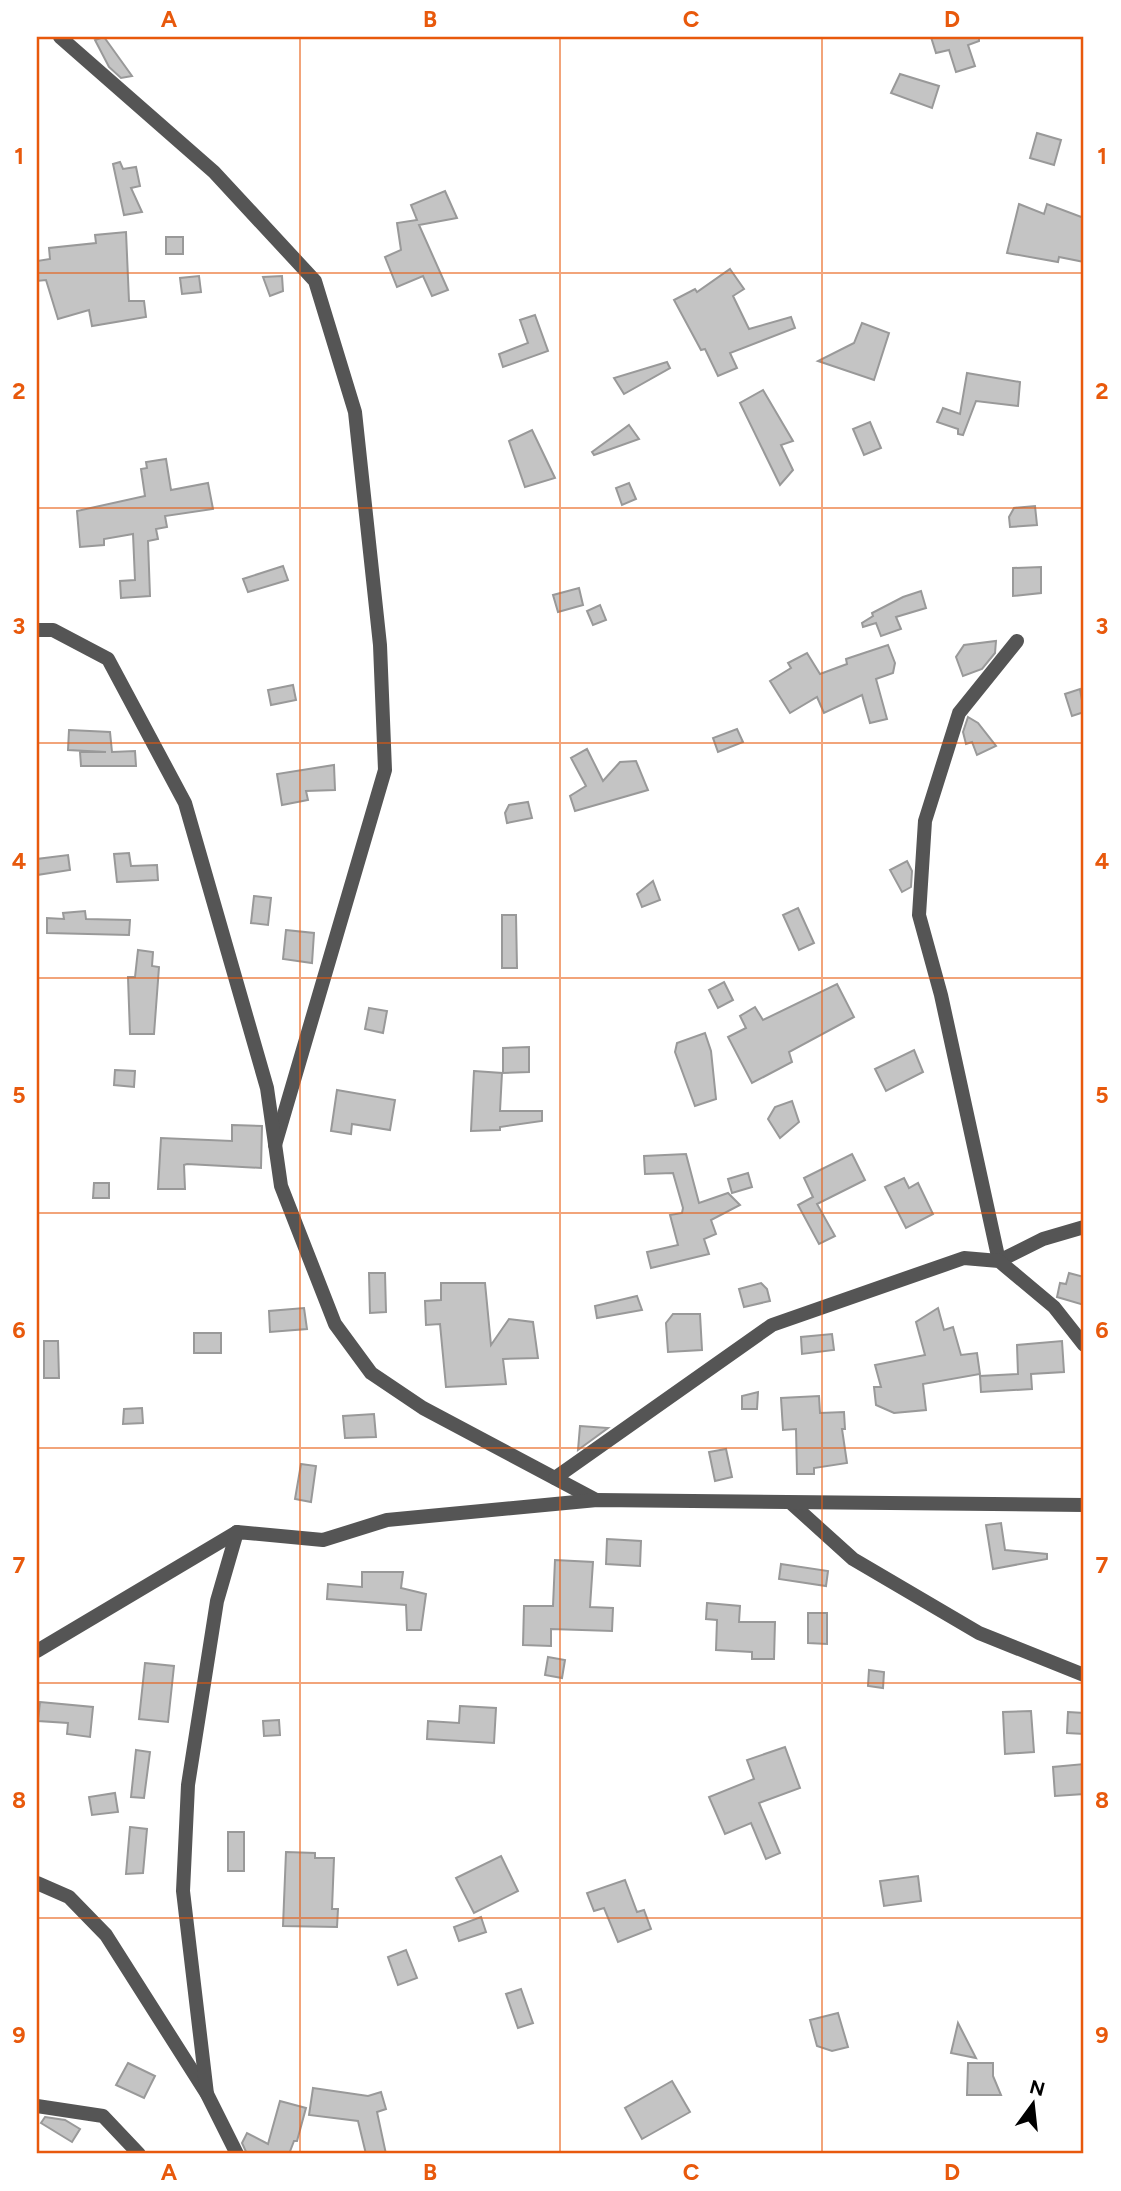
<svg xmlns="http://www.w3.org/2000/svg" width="1121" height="2191" font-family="Figtree,sans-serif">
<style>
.building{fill:#c4c4c4;stroke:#999;stroke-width:2}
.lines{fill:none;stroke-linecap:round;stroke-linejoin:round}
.minor{stroke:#555;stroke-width:14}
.grid{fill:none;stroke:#e8590c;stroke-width:2;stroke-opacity:0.55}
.neatline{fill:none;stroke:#e8590c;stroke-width:2.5}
.grid-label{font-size:23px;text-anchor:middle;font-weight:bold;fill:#e8590c}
</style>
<rect width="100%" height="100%" fill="#fff"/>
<g class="building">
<path d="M 104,37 L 132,76 L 121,78 L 109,67 L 95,40 Z"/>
<path d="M 931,37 L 979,37 L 979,41 L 968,45 L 975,66 L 956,72 L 949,50 L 936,53 Z"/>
<path d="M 900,74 L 939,86 L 932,108 L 891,93 Z"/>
<path d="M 1037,133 L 1061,140 L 1054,165 L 1030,158 Z"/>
<path d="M 120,162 L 123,169 L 136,167 L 140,186 L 131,188 L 142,212 L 124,215 L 113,164 Z"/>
<path d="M 445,191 L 457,218 L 419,225 L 448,290 L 432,296 L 423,276 L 397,287 L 385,257 L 401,250 L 397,223 L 417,220 L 411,205 Z"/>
<path d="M 1019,204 L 1044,214 L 1047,204 L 1084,218 L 1084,262 L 1059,257 L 1058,262 L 1007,253 Z"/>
<path d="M 126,232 L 129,301 L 144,301 L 146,317 L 92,326 L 89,310 L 58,319 L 46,280 L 37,281 L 37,261 L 50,259 L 49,248 L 96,243 L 95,235 Z"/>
<rect x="166" y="237" width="17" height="17"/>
<path d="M 730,269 L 744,289 L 733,296 L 749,329 L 791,317 L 795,328 L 730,353 L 737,368 L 718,376 L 705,349 L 701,350 L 674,300 L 695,289 L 697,292 Z"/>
<path d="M 199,276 L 201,292 L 182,294 L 180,278 Z"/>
<path d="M 282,276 L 283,291 L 270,296 L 263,277 Z"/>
<path d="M 535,315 L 548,351 L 503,367 L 499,354 L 528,343 L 520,320 Z"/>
<path d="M 862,323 L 889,333 L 874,380 L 818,361 L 854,343 Z"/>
<path d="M 667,362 L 670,368 L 624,394 L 614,378 Z"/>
<path d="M 967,373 L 1020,382 L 1018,406 L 976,401 L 963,435 L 958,434 L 958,429 L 937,422 L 943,408 L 960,414 Z"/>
<path d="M 763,390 L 793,441 L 781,445 L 793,470 L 780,485 L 740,403 Z"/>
<path d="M 870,422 L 881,448 L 864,455 L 853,429 Z"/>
<path d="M 629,425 L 639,439 L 594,455 L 592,452 Z"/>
<path d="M 532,430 L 555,478 L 525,487 L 509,441 Z"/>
<path d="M 166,459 L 171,490 L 208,483 L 213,509 L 165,516 L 167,527 L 156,529 L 158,539 L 148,541 L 150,596 L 121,598 L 120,581 L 135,580 L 133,534 L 104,539 L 104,545 L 80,547 L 77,511 L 145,496 L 141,469 L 147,468 L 146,462 Z"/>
<path d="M 629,483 L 636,499 L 622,505 L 616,488 Z"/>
<path d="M 1035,506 L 1037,525 L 1010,527 L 1009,517 L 1014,508 Z"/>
<path d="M 283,566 L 288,580 L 248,592 L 243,579 Z"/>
<path d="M 1041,567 L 1041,593 L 1013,596 L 1013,568 Z"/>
<path d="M 579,588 L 583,605 L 558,612 L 553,595 Z"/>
<path d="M 921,591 L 926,608 L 896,617 L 901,629 L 881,636 L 876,623 L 863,627 L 862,623 L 873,616 L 872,613 L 903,597 Z"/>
<path d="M 600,605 L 606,620 L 593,625 L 587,611 Z"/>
<path d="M 996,641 L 995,653 L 982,669 L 963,676 L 956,657 L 964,645 Z"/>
<path d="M 888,645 L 895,663 L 893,673 L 876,679 L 887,719 L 870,723 L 862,695 L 824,713 L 817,697 L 790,713 L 770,681 L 791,668 L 788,663 L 807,653 L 820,674 L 847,664 L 846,659 Z"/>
<path d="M 293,685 L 296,700 L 271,705 L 268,690 Z"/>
<path d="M 1080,689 L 1084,712 L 1072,716 L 1065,694 Z"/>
<path d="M 968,717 L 978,723 L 996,746 L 977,755 L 972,742 L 966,744 L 963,732 Z"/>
<path d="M 737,729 L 743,742 L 718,752 L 713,738 Z"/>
<path d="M 69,730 L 110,732 L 112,752 L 135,751 L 136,766 L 81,766 L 80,752 L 106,752 L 68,750 Z"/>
<path d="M 587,749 L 603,781 L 620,762 L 636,761 L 648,790 L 575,811 L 570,796 L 586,786 L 571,758 Z"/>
<path d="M 334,765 L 335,790 L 306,791 L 308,800 L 282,805 L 277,774 Z"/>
<path d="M 528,802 L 532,818 L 507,823 L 505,813 L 509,805 Z"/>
<path d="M 129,853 L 131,866 L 157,865 L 158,880 L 117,882 L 114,854 Z"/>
<path d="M 68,855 L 70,870 L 37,875 L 37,859 Z"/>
<path d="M 907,861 L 912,871 L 911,887 L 902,892 L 890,870 Z"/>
<path d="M 653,881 L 660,900 L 642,907 L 637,894 Z"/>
<path d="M 254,896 L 271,898 L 268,925 L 251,923 Z"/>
<path d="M 798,908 L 814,943 L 799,950 L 783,915 Z"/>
<path d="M 85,911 L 86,919 L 130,920 L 129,935 L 47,933 L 47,918 L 64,919 L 63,913 Z"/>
<path d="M 502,915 L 516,915 L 517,968 L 502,968 Z"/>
<path d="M 286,930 L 314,933 L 312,963 L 283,959 Z"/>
<path d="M 138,950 L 153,952 L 152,966 L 159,967 L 154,1034 L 130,1034 L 128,977 L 135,977 Z"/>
<path d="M 724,982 L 733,1000 L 718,1008 L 709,990 Z"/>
<path d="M 837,984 L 854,1017 L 789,1052 L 792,1062 L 752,1083 L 728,1037 L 746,1028 L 740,1016 L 755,1007 L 763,1020 Z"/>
<path d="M 369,1008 L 387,1011 L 383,1033 L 365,1029 Z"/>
<path d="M 705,1033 L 711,1051 L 716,1099 L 695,1106 L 675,1052 L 677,1043 Z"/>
<path d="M 529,1047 L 529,1072 L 503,1073 L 503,1048 Z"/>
<path d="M 914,1050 L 923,1072 L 886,1091 L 875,1069 Z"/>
<path d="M 115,1070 L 135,1071 L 134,1087 L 114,1085 Z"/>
<path d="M 474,1071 L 502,1073 L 500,1111 L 542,1111 L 542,1121 L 500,1127 L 500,1130 L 471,1131 Z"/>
<path d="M 337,1090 L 395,1100 L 390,1130 L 352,1124 L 351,1134 L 331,1131 Z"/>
<path d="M 792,1101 L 799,1122 L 780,1138 L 768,1119 L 775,1107 Z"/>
<path d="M 232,1125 L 262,1126 L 261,1168 L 187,1164 L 184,1165 L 185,1189 L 158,1189 L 161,1138 L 232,1141 Z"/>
<path d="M 686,1154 L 699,1203 L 728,1193 L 740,1205 L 711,1220 L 716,1234 L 704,1239 L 709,1254 L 651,1268 L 647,1252 L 678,1245 L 670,1215 L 682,1213 L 683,1208 L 673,1173 L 645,1174 L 644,1156 Z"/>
<path d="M 852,1154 L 865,1180 L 817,1204 L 835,1236 L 819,1244 L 798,1205 L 813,1197 L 804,1178 Z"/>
<path d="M 748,1173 L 752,1187 L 732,1193 L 728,1179 Z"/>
<path d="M 904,1178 L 909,1188 L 918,1183 L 933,1214 L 906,1228 L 885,1187 Z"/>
<path d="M 94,1183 L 109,1183 L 109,1198 L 93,1198 Z"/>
<path d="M 369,1273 L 385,1273 L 386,1312 L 370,1313 Z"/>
<path d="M 1069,1273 L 1084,1277 L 1084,1305 L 1057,1297 L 1060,1283 L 1066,1284 Z"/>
<path d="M 441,1283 L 485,1283 L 491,1345 L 509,1319 L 533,1322 L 538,1358 L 503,1359 L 506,1384 L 446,1387 L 440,1324 L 426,1325 L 425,1301 L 441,1300 Z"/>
<path d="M 761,1283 L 767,1289 L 770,1301 L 744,1307 L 739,1289 Z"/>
<path d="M 637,1296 L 642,1310 L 597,1318 L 595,1306 Z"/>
<path d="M 304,1308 L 307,1329 L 270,1332 L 269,1311 Z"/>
<path d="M 938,1308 L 944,1330 L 953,1327 L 961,1355 L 977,1353 L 980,1374 L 923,1384 L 926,1410 L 894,1413 L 876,1405 L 874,1387 L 881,1387 L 875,1365 L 925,1355 L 916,1322 Z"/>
<path d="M 673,1314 L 700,1314 L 702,1350 L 668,1352 L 666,1323 Z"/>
<rect x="194" y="1333" width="27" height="20"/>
<path d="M 832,1334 L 834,1350 L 802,1354 L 801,1337 Z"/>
<path d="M 44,1341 L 58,1341 L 59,1378 L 44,1378 Z"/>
<path d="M 1062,1341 L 1064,1372 L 1031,1374 L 1032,1389 L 981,1392 L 980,1376 L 1018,1374 L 1017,1345 Z"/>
<path d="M 758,1392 L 757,1409 L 742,1409 L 742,1396 Z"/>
<path d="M 819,1396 L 820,1413 L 844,1412 L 845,1429 L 842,1429 L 847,1463 L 814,1468 L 814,1474 L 797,1474 L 796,1429 L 783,1430 L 781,1398 Z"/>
<path d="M 142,1408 L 143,1423 L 123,1424 L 124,1409 Z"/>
<path d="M 374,1414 L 376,1437 L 345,1438 L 343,1416 Z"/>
<path d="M 580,1426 L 608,1428 L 578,1450 Z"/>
<path d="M 726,1449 L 732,1477 L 715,1481 L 709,1452 Z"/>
<path d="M 301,1464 L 316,1466 L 311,1502 L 295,1499 Z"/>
<path d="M 1001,1523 L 1005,1550 L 1047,1554 L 1047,1559 L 993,1569 L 986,1525 Z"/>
<path d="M 607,1539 L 641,1541 L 640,1566 L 606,1564 Z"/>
<path d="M 555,1560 L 593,1562 L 590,1607 L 613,1608 L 612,1631 L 551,1629 L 551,1646 L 523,1645 L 524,1606 L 553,1606 Z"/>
<path d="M 781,1564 L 828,1571 L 826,1586 L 779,1579 Z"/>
<path d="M 362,1572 L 403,1572 L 401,1588 L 426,1594 L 421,1630 L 407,1630 L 406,1605 L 327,1599 L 328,1584 L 362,1587 Z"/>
<path d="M 707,1603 L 740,1606 L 739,1622 L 775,1622 L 774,1659 L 752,1659 L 752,1652 L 716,1650 L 717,1620 L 706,1619 Z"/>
<path d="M 808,1613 L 827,1613 L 827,1644 L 808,1643 Z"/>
<path d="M 548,1657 L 565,1660 L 562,1678 L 545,1675 Z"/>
<path d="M 145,1663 L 174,1666 L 168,1722 L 139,1719 Z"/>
<path d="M 869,1670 L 884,1672 L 883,1688 L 868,1686 Z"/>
<path d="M 40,1702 L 93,1707 L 90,1737 L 67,1734 L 68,1723 L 38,1721 Z"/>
<path d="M 460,1706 L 496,1708 L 494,1743 L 427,1739 L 428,1721 L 459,1723 Z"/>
<path d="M 1031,1711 L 1034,1752 L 1005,1754 L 1003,1712 Z"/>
<path d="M 1068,1712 L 1084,1713 L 1084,1734 L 1067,1733 Z"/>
<path d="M 279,1720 L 280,1735 L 264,1736 L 263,1721 Z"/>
<path d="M 785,1747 L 800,1788 L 759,1803 L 780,1853 L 766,1859 L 751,1823 L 725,1834 L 709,1797 L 754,1779 L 747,1760 Z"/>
<path d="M 136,1750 L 150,1752 L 144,1798 L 131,1797 Z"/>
<path d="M 1084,1764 L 1084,1794 L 1055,1796 L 1053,1767 Z"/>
<path d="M 115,1793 L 118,1812 L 92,1815 L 89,1797 Z"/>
<path d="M 130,1827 L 147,1829 L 143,1873 L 126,1874 Z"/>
<rect x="228" y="1832" width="16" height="39"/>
<path d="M 286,1852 L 315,1853 L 315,1858 L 334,1858 L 332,1909 L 338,1909 L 337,1927 L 283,1926 Z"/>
<path d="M 501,1856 L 518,1891 L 474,1913 L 456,1878 Z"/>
<path d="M 918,1876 L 921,1901 L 884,1906 L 880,1881 Z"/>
<path d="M 625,1880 L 637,1912 L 644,1910 L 651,1929 L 618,1942 L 604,1908 L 594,1911 L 587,1893 Z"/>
<path d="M 481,1917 L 486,1932 L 459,1941 L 454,1927 Z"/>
<path d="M 406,1950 L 417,1978 L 398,1985 L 388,1957 Z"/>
<path d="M 521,1989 L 533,2023 L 518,2028 L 506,1994 Z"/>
<path d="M 838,2013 L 848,2047 L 832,2051 L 817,2046 L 810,2020 Z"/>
<path d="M 958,2023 L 976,2058 L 951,2053 Z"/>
<path d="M 128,2063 L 155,2076 L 144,2098 L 116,2085 Z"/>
<path d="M 968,2063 L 993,2063 L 993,2076 L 1001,2095 L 967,2095 Z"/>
<path d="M 672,2081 L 690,2112 L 642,2139 L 625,2108 Z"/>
<path d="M 313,2088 L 368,2096 L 381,2092 L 386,2109 L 377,2112 L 386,2154 L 366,2154 L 358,2121 L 309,2115 Z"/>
<path d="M 280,2101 L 306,2108 L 297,2141 L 294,2141 L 289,2154 L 247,2154 L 242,2143 L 247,2133 L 268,2144 Z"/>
<path d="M 45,2117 L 65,2120 L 80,2129 L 72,2142 L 41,2123 Z"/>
</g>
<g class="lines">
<g class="minor">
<path d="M 60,37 L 214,172 L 315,281 L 355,412 L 380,645 L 385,770 L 275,1145"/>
<path d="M 37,630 L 53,630 L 108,659 L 185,803 L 267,1088 L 281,1186 L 335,1324 L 371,1373 L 423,1408 L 596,1500"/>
<path d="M 1017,641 L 959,713 L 925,821 L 919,915 L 941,995 L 999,1261 L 1043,1239 L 1084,1227"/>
<path d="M 555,1478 L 772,1325 L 964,1258 L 999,1261 L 1054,1307 L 1084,1345"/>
<path d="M 791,1503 L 853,1559 L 979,1633 L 1084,1675"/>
<path d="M 37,1651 L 237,1532"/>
<path d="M 37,1883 L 69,1897 L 106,1935 L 207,2094 L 237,2154"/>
<path d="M 207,2094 L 183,1891 L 188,1785 L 217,1601 L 237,1532 L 323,1540 L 387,1520 L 597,1500 L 1084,1505"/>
<path d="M 37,2106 L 103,2116 L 139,2154"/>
</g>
</g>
<path class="grid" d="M 300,37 L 300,2154M 560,37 L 560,2154M 822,37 L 822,2154M 37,273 L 1084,273M 37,508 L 1084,508M 37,743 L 1084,743M 37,978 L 1084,978M 37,1213 L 1084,1213M 37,1448 L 1084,1448M 37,1683 L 1084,1683M 37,1918 L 1084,1918"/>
<rect width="1121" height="2191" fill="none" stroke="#ffffff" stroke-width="77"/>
<g transform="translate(1033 2104) rotate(15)" stroke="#ffffff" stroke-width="5" paint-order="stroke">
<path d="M0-5L12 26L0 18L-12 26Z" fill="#000000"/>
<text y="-10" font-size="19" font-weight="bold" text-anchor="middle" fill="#000000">N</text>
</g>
<rect x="38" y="38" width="1044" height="2114" class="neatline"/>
<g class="grid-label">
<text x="169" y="27">A</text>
<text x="430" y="27">B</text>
<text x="691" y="27">C</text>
<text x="952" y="27">D</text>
<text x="19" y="164">1</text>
<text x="1102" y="164">1</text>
<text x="19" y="399">2</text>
<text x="1102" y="399">2</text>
<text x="19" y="634">3</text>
<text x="1102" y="634">3</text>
<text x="19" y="869">4</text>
<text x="1102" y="869">4</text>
<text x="19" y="1103">5</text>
<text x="1102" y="1103">5</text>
<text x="19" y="1338">6</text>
<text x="1102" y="1338">6</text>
<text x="19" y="1573">7</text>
<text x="1102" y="1573">7</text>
<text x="19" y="1808">8</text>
<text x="1102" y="1808">8</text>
<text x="19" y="2043">9</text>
<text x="1102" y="2043">9</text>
<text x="169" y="2180">A</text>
<text x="430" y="2180">B</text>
<text x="691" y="2180">C</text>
<text x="952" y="2180">D</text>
</g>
</svg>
